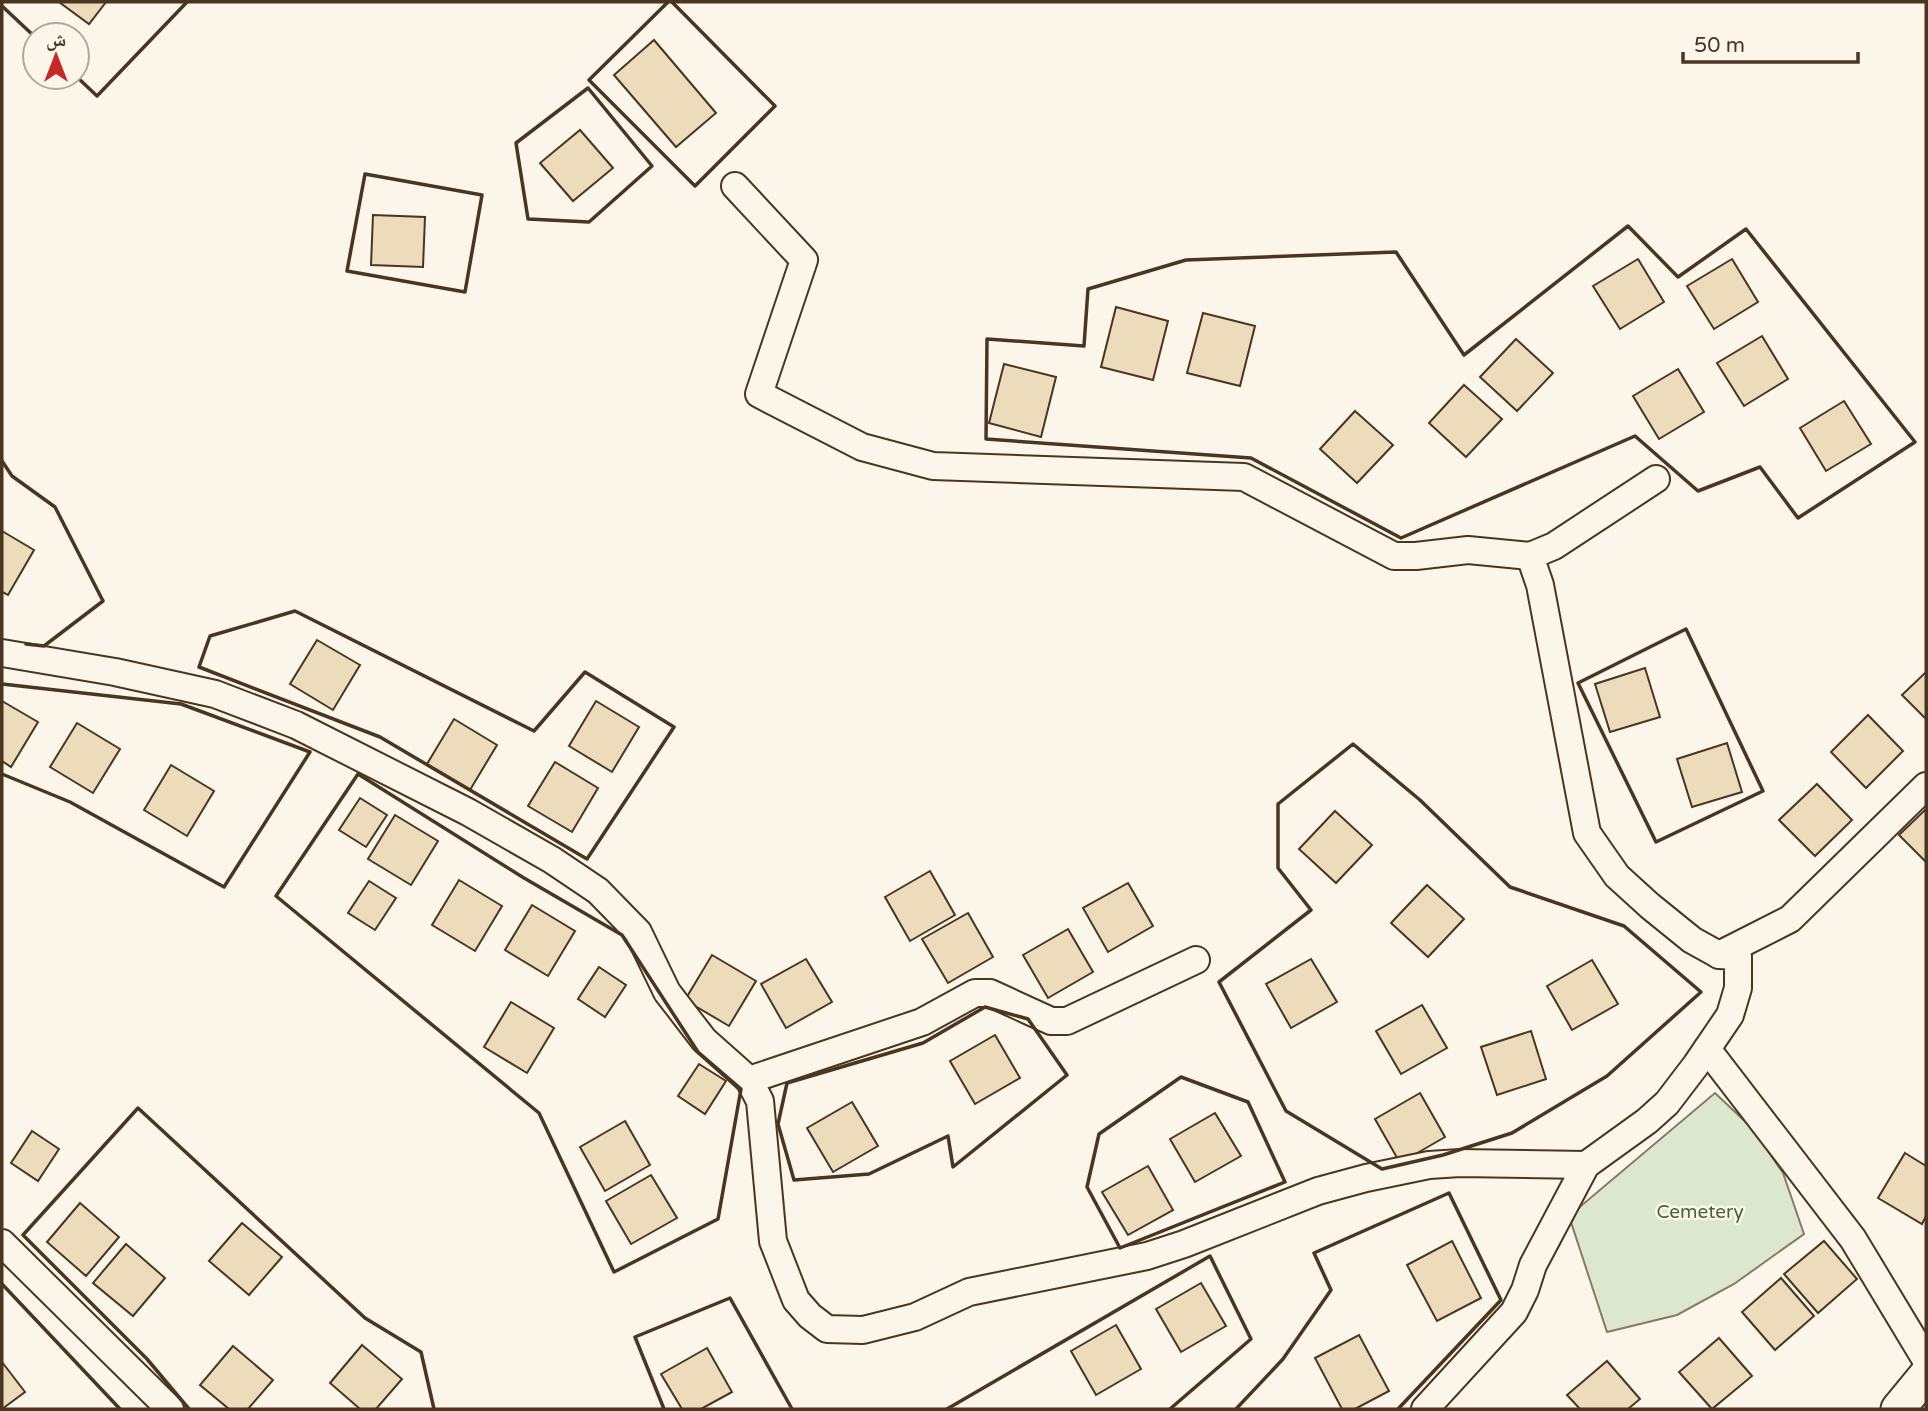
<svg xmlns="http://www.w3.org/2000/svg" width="1928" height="1411" font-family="'Varela Round','Noto Naskh Arabic',sans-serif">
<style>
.green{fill:#dce7d0;stroke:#887966;stroke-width:2}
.building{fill:#ecdcbc;stroke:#4a3520;stroke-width:2}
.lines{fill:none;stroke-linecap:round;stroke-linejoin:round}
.minor-casing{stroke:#4a3520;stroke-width:30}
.major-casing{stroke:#4a3520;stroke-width:37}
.minor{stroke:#fbf6e9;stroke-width:26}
.major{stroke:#fbf6e9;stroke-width:33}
.wall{stroke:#4a3520;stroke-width:3.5}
.labels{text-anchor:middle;stroke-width:5;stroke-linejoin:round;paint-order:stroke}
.park-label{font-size:19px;fill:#436837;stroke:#fbf6e9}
</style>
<rect width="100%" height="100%" fill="#fbf6e9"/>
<path class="green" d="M 1715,1093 L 1753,1129 L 1783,1173 L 1804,1234 L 1734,1284 L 1677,1315 L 1607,1332 L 1569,1216 Z"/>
<g class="building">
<path d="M 59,2 L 106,2 L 89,24 Z"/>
<path d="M 654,40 L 716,113 L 676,147 L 614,75 Z"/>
<path d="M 580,130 L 613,168 L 573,201 L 540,163 Z"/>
<path d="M 373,215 L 425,217 L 423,267 L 371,265 Z"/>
<path d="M 1638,259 L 1664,302 L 1620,329 L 1593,286 Z"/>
<path d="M 1732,259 L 1758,302 L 1714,329 L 1687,286 Z"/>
<path d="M 1116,307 L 1168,321 L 1153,380 L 1101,367 Z"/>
<path d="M 1203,313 L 1255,326 L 1240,386 L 1187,373 Z"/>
<path d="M 1762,336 L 1788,379 L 1744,406 L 1717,363 Z"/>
<path d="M 1516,339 L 1553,373 L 1517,411 L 1480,377 Z"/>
<path d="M 1004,364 L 1056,377 L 1041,437 L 989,423 Z"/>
<path d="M 1678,369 L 1704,412 L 1659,439 L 1633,396 Z"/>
<path d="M 1464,385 L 1502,419 L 1466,457 L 1429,423 Z"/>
<path d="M 1844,401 L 1871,444 L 1826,471 L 1800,428 Z"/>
<path d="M 1355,411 L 1393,445 L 1357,483 L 1320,449 Z"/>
<path d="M 2,531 L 34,550 L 8,595 L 2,592 Z"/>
<path d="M 317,640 L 360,665 L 333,710 L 290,684 Z"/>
<path d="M 1645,668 L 1660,717 L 1610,732 L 1595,684 Z"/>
<path d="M 1926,672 L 1926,719 L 1902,695 Z"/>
<path d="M 2,701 L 38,722 L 11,767 L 2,761 Z"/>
<path d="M 596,701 L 639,727 L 612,772 L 569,746 Z"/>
<path d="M 1868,715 L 1903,751 L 1866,788 L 1831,752 Z"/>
<path d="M 454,719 L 497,745 L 470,790 L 427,764 Z"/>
<path d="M 77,723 L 120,749 L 93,793 L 50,767 Z"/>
<path d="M 1727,743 L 1742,792 L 1692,807 L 1677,759 Z"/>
<path d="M 555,762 L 598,788 L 572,832 L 528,806 Z"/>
<path d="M 171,765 L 214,791 L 187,836 L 144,810 Z"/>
<path d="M 1817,784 L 1852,820 L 1815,856 L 1779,820 Z"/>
<path d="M 360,798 L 387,815 L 366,847 L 339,830 Z"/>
<path d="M 1926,809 L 1926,862 L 1899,835 Z"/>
<path d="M 1335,811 L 1372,845 L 1336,883 L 1299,849 Z"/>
<path d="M 395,815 L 438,841 L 411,885 L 368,859 Z"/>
<path d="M 930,871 L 955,915 L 910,941 L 885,897 Z"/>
<path d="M 459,880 L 502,906 L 475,951 L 432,925 Z"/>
<path d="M 369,881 L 396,898 L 375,930 L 348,913 Z"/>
<path d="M 1128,883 L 1153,926 L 1108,952 L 1083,908 Z"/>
<path d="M 1427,885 L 1464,919 L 1428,957 L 1391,923 Z"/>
<path d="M 532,905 L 575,931 L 548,976 L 505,950 Z"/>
<path d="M 968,913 L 993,957 L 948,983 L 922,939 Z"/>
<path d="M 1068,929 L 1093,972 L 1048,998 L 1023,955 Z"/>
<path d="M 712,955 L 756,981 L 729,1026 L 685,1000 Z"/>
<path d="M 806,959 L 832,1002 L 786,1028 L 761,984 Z"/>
<path d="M 1311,959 L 1337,1002 L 1291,1028 L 1266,984 Z"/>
<path d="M 1592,960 L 1618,1004 L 1572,1030 L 1547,986 Z"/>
<path d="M 599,967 L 626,985 L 605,1017 L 578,999 Z"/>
<path d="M 511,1002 L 554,1028 L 527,1073 L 484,1047 Z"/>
<path d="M 1422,1005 L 1447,1048 L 1401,1074 L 1376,1031 Z"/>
<path d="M 1531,1031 L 1546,1079 L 1497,1095 L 1481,1047 Z"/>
<path d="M 995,1035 L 1020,1078 L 975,1104 L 950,1061 Z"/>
<path d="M 699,1064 L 726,1081 L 705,1114 L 678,1096 Z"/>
<path d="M 1420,1093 L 1445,1137 L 1400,1163 L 1375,1119 Z"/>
<path d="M 852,1102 L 878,1146 L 833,1172 L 807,1128 Z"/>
<path d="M 1215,1113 L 1241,1156 L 1195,1182 L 1170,1139 Z"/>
<path d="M 625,1121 L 650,1165 L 605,1191 L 580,1147 Z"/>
<path d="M 32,1131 L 59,1149 L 38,1181 L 11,1163 Z"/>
<path d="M 1905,1153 L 1926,1166 L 1926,1216 L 1922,1224 L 1878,1198 Z"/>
<path d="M 1148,1166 L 1173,1210 L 1128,1235 L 1102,1192 Z"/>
<path d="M 651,1175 L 677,1218 L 631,1244 L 606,1201 Z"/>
<path d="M 80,1203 L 119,1237 L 86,1276 L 47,1242 Z"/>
<path d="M 242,1223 L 282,1257 L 249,1295 L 209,1261 Z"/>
<path d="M 1452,1241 L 1481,1298 L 1437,1321 L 1407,1265 Z"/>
<path d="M 1824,1241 L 1857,1279 L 1818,1313 L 1784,1274 Z"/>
<path d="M 126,1244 L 165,1278 L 133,1316 L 93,1283 Z"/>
<path d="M 1781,1278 L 1814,1316 L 1775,1350 L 1742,1312 Z"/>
<path d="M 1201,1283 L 1226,1326 L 1181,1352 L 1156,1309 Z"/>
<path d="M 1116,1325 L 1141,1369 L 1096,1395 L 1071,1351 Z"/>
<path d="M 1359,1335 L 1389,1391 L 1355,1409 L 1342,1409 L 1315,1358 Z"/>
<path d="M 1719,1338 L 1752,1376 L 1712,1409 L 1679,1372 Z"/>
<path d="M 362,1345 L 402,1379 L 376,1409 L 360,1409 L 330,1383 Z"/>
<path d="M 233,1346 L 273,1380 L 248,1409 L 229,1409 L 200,1385 Z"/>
<path d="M 707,1348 L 732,1392 L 701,1409 L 682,1409 L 661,1374 Z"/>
<path d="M 1607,1361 L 1640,1399 L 1628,1409 L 1580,1409 L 1567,1395 Z"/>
<path d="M 2,1362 L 25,1392 L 2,1409 Z"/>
</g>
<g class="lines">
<defs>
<g id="minor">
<path d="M 735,186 L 804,260 L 759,394 L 862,447 L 933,466 L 1244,477 L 1394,556 L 1416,556 L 1468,550 L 1530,556"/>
<path d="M 2,653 L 115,672 L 215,694 L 296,725 L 468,812 L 552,860 L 598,891 L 638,932 L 667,992 L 704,1040 L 749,1080 L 760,1101 L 773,1241 L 796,1300 L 810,1316 L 827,1329 L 863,1330 L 915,1317 L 969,1292 L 1147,1256 L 1184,1244 L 1318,1191 L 1366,1178 L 1429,1165 L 1460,1163 L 1586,1165"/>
<path d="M 1719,955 L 1790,919 L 1926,786"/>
<path d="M 1707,1049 L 1853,1239 L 1926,1360"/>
<path d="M 749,1080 L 922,1022 L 975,993 L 990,993 L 1051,1021 L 1067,1021 L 1196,960"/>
<path d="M 2,1243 L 170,1409"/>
<path d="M 1425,1409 L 1514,1312 L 1525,1290 L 1533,1265 L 1586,1165 L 1647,1121 L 1667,1103 L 1696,1065 L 1730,1015 L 1738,988 L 1738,956 L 1719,955 L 1692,940 L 1650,906 L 1617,876 L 1587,833 L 1540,585 L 1530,556 L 1554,546 L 1656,479"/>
</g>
<path id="major" d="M 1898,1409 L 1926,1375"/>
</defs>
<use href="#minor" class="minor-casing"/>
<use href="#major" class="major-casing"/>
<use href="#minor" class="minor"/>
<use href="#major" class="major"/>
<g class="wall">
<path d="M 668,2 L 589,80 L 695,186 L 775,106 L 672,2"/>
<path d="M 2,6 L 35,37"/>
<path d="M 77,77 L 97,96 L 187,2"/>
<path d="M 588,88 L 652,166 L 589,222 L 528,219 L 516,143 Z"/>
<path d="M 365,174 L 482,195 L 465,292 L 347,271 Z"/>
<path d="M 1628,226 L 1678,277 L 1746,229 L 1915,442 L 1798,518 L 1760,467 L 1698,491 L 1635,436 L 1401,538 L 1251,458 L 986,439 L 987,339 L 1084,346 L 1088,289 L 1186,260 L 1396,252 L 1464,355 Z"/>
<path d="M 2,461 L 12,476 L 55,507 L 103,601 L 44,646 L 26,644"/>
<path d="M 295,611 L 534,731 L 585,672 L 674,727 L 587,859 L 380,737 L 199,667 L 210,636 Z"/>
<path d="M 1686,629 L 1763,791 L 1656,842 L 1578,683 Z"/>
<path d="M 2,684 L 181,704 L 310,752 L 224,887 L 70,802 L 2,774"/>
<path d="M 1353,744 L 1420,800 L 1510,887 L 1624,926 L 1701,992 L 1607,1076 L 1512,1133 L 1443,1155 L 1382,1169 L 1286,1111 L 1219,982 L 1311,910 L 1278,868 L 1278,804 Z"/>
<path d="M 358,774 L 524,878 L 622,935 L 698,1052 L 741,1089 L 718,1219 L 614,1272 L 539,1113 L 276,896 Z"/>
<path d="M 985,1007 L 1028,1019 L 1067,1075 L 953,1167 L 948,1136 L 869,1174 L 794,1180 L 778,1124 L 787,1083 L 923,1043 Z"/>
<path d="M 1181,1077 L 1248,1102 L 1285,1182 L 1120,1248 L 1087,1187 L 1099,1134 Z"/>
<path d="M 2,1284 L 120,1409"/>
<path d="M 189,1409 L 147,1359 L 23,1235 L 138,1108 L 365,1318 L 421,1352 L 434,1409"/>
<path d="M 664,1409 L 635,1337 L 730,1298 L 792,1409"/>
<path d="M 947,1409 L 1210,1256 L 1251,1339 L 1170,1409"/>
<path d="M 1236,1409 L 1283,1359 L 1331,1290 L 1314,1253 L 1449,1193 L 1501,1300 L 1398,1409"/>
</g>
</g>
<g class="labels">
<g class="park-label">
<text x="1700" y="1218">Cemetery</text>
</g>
</g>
<rect width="1928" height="1411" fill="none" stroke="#4a3520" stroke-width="7"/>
<g transform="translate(56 56)"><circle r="33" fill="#fbf6e9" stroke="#b4a999" stroke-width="2"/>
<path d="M0-5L12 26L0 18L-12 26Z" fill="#c62828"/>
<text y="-10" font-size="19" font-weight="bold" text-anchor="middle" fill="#4a3520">ش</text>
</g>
<path d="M1683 52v10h175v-10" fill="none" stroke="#4a3520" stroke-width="3.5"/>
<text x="1694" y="52" font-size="21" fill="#4a3520" stroke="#fbf6e9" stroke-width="5" paint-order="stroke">50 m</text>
</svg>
